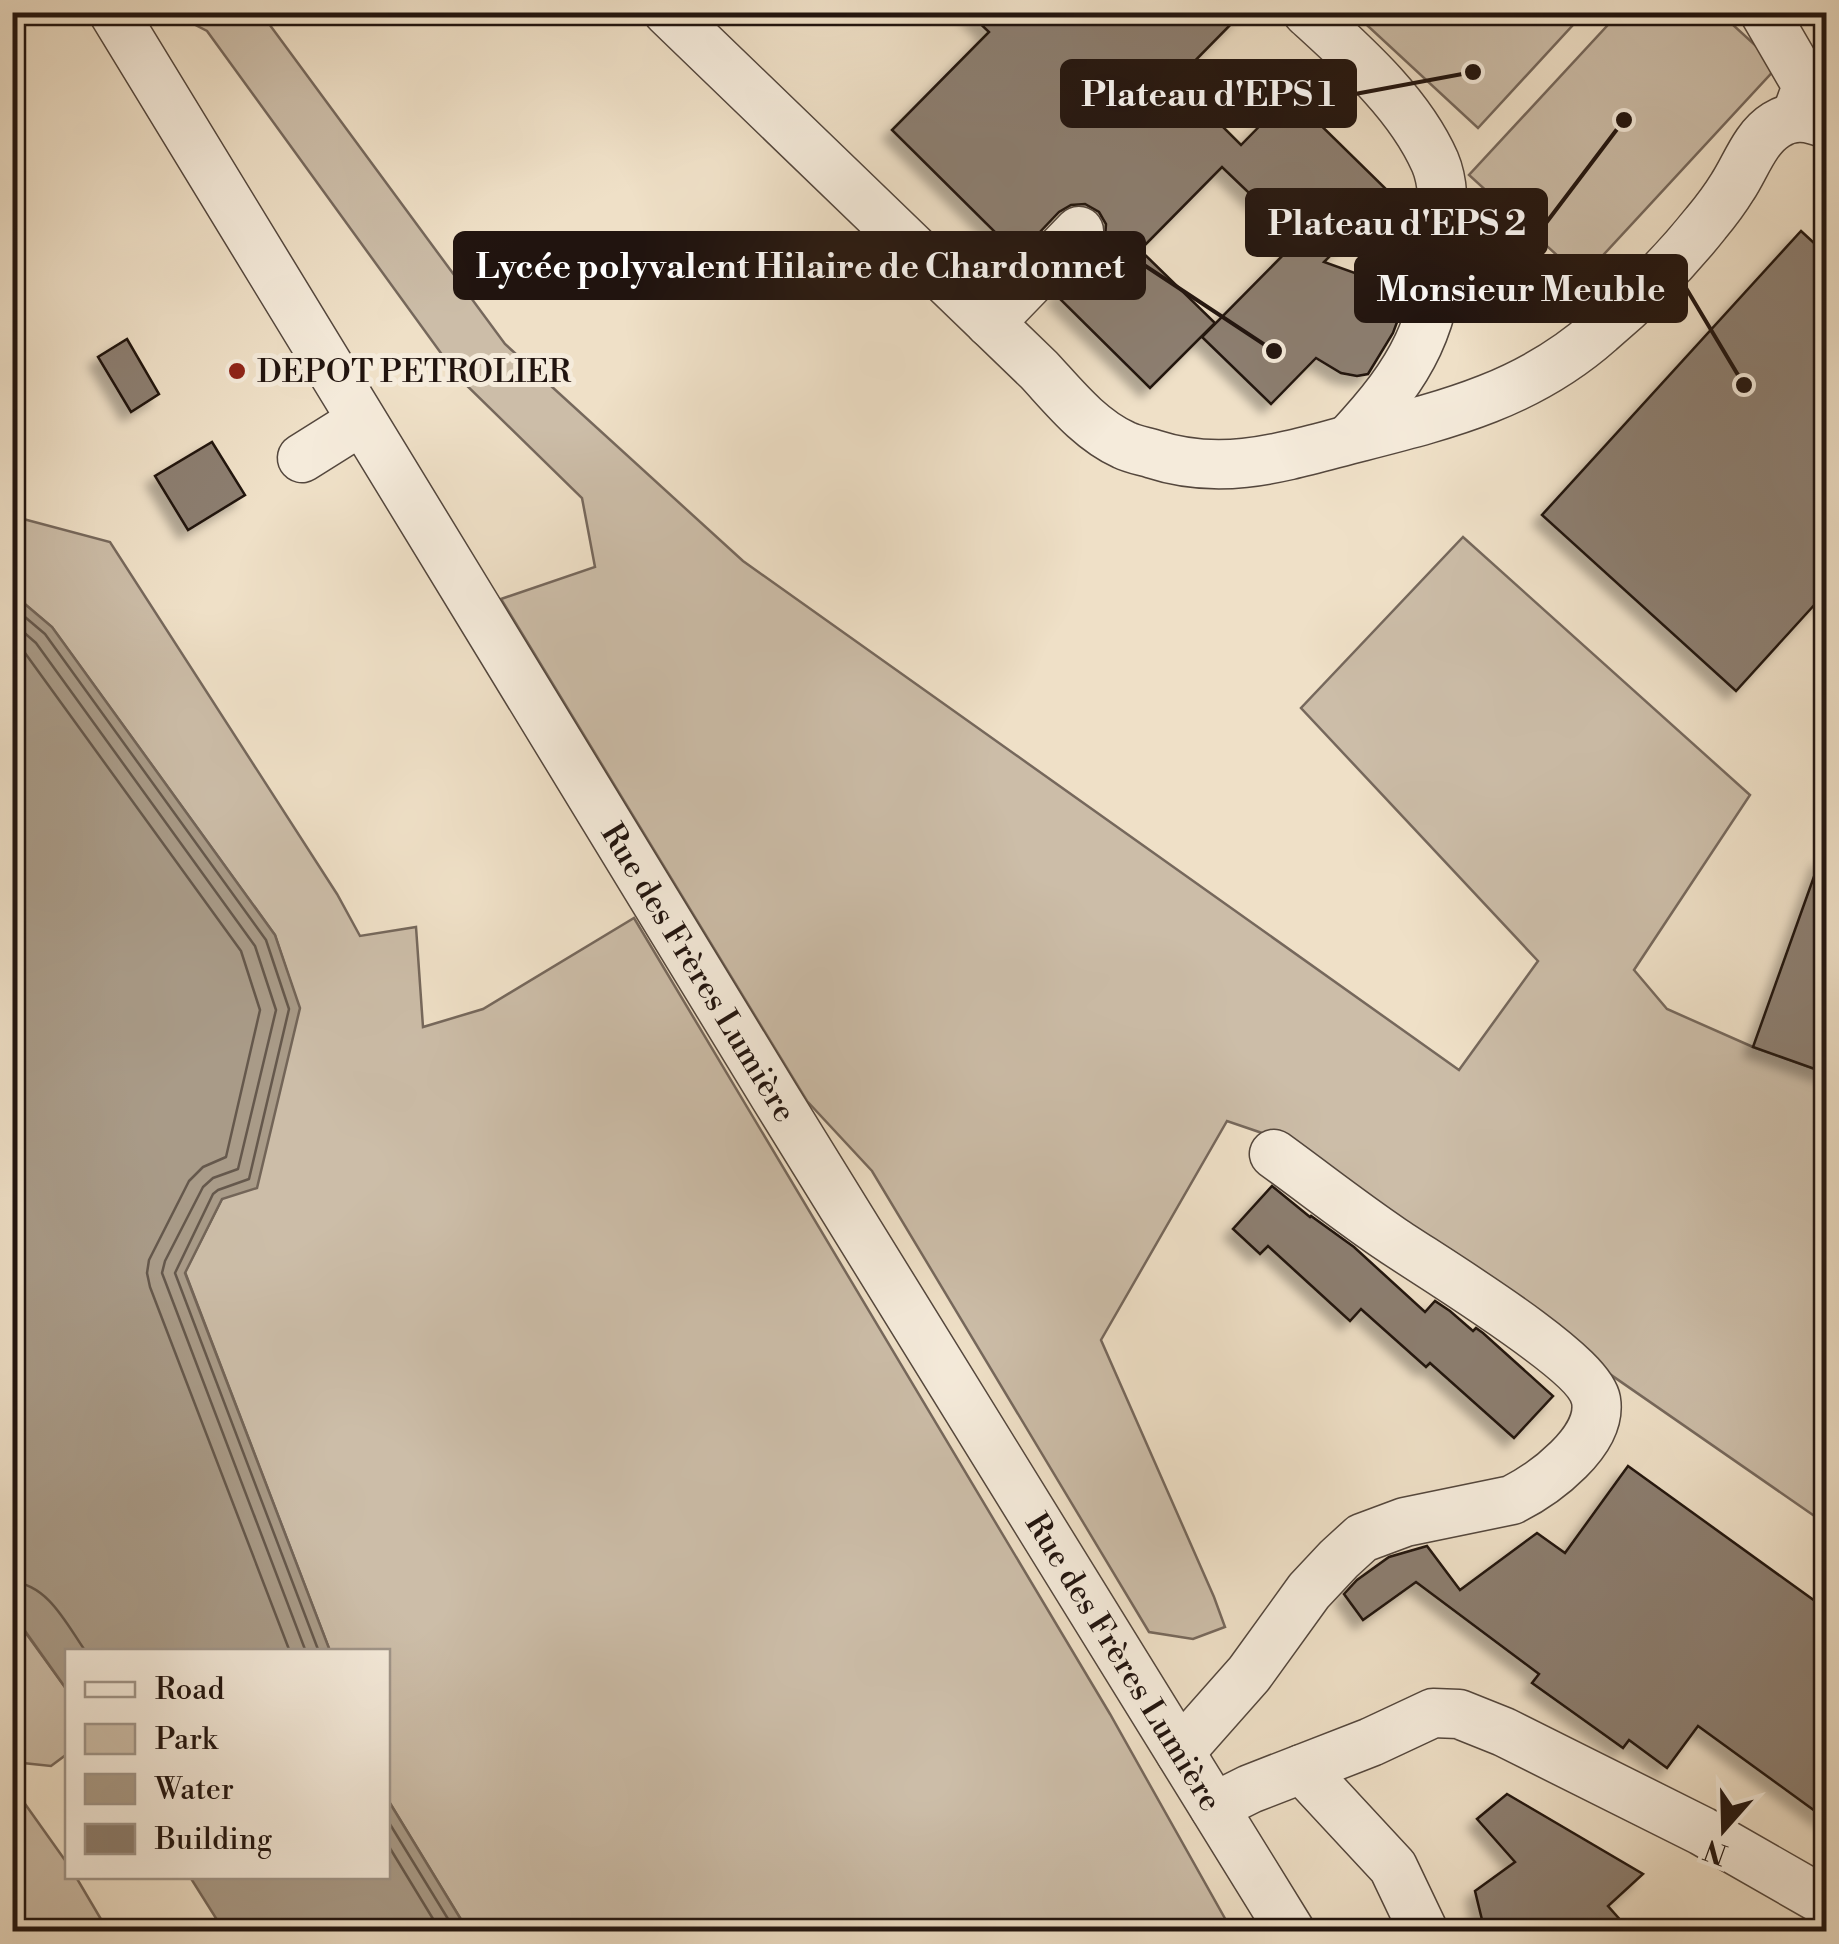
<svg xmlns="http://www.w3.org/2000/svg" width="1839" height="1944" font-family="'Libre Bodoni',serif">
<style>
.green{fill:#ccbda8;stroke:#76685c;stroke-width:2.5}
.water{fill:#a99b88;stroke:#736558;stroke-width:2.5}
.lines{fill:none;stroke-linecap:round;stroke-linejoin:round}
.shore{stroke:#65584c;stroke-width:2.5}
.building{fill:#8c7e6f;stroke:#21140f;stroke-width:2.5;filter:url(#shadow)}
.minor-casing{stroke:#54473d;stroke-width:51}
.minor{stroke:#f5ebdb;stroke-width:48}
.poi-dot{fill:#8f2418;stroke:#f5ebdb;stroke-width:4}
.labels{text-anchor:middle;stroke-width:10;stroke-linejoin:round;paint-order:stroke}
.poi-label{font-size:32px;fill:#21140f;stroke:#f5ebdb;text-anchor:start}
.street-label{font-size:32px;fill:#21140f;stroke:#f5ebdb}
.leader{fill:none;stroke:#21140f;stroke-width:4}
.callout-dot{fill:#21140f;stroke:#f5ebdb;stroke-width:4}
.callout{fill:#21140f;stroke:#21140f;stroke-width:4}
.callout-label{font-size:35px;text-anchor:middle;font-weight:bold;fill:#fff}
</style>
<defs>
<filter id="shadow"><feDropShadow dx="-9" dy="9" stdDeviation="5" flood-color="#0004"/></filter>
</defs>
<rect width="100%" height="100%" fill="#efe0c7"/>
<filter id="stains"><feTurbulence type="fractalNoise" baseFrequency=".002" numOctaves="4"/><feColorMatrix values="0 0 0 0 .2 0 0 0 0 .09 0 0 0 0 .02 0 0 0 .5 -.17"/></filter>
<radialGradient id="worn" r=".72"><stop offset=".6" stop-color="#630" stop-opacity="0"/><stop offset="1" stop-color="#630" stop-opacity=".3"/></radialGradient>
<g class="green">
<path d="M 1359,12 L 1584,12 L 1584,13 L 1478,128 L 1356,15 Z"/>
<path d="M 172,13 L 261,13 L 505,344 L 743,561 L 1459,1070 L 1538,961 L 1301,708 L 1463,537 L 1750,795 L 1634,970 L 1667,1009 L 1753,1047 L 1826,1073 L 1826,1524 L 1262,1133 L 1227,1121 L 1101,1340 L 1214,1597 L 1225,1627 L 1193,1639 L 1149,1632 L 872,1171 L 807,1101 L 501,599 L 595,567 L 582,498 L 459,378 L 207,31 Z"/>
<path d="M 1619,13 L 1720,13 L 1778,66 L 1582,278 L 1469,175 Z"/>
<path d="M 12,516 L 110,542 L 337,894 L 360,936 L 416,927 L 423,1027 L 483,1009 L 634,918 L 1110,1714 L 1232,1931 L 468,1931 L 388,1800 L 388,1652 L 330,1651 L 185,1272 L 222,1199 L 299,1008 L 275,935 L 52,627 L 13,594 Z"/>
<path d="M 12,1614 L 67,1690 L 67,1754 L 51,1766 L 23,1763 L 13,1749 Z"/>
<path d="M 13,1787 L 67,1863 L 68,1876 L 76,1877 L 108,1931 L 13,1931 Z"/>
</g>
<g class="water">
<path d="M 13,594 L 52,627 L 275,935 L 300,1008 L 257,1188 L 222,1199 L 185,1273 L 330,1651 L 68,1652 L 67,1690 L 13,1614 Z"/>
<path d="M 388,1800 L 468,1931 L 224,1931 L 190,1877 L 388,1876 Z"/>
</g>
<g class="lines">
<g class="shore">
<path d="M 12,606 L 45,634 L 266,940 L 289,1009 L 249,1179 L 218,1190 L 213,1194 L 175,1273 L 319,1652"/>
<path d="M 12,622 L 36,643 L 255,946 L 276,1010 L 238,1169 L 213,1178 L 203,1187 L 165,1261 L 162,1273 L 306,1652"/>
<path d="M 12,642 L 25,653 L 241,951 L 260,1010 L 226,1157 L 203,1167 L 189,1181 L 149,1260 L 147,1273 L 150,1287 L 290,1652"/>
<path d="M 12,1582 C 48,1584 67,1625 86,1652"/>
<path d="M 388,1821 L 456,1932"/>
<path d="M 388,1845 L 441,1932"/>
</g>
</g>
<g class="building">
<path d="M 968,12 L 1243,12 L 1176,80 L 1241,145 L 1290,95 L 1391,194 L 1324,262 L 1383,283 L 1396,294 L 1403,306 L 1393,333 L 1368,374 L 1357,376 L 1341,373 L 1316,358 L 1271,404 L 1202,337 L 1298,240 L 1222,167 L 1140,250 L 1215,323 L 1150,388 L 1056,295 L 1099,250 L 1105,239 L 1106,224 L 1099,212 L 1085,204 L 1071,205 L 1059,212 L 1018,255 L 892,130 L 989,32 Z"/>
<path d="M 1801,231 L 1826,254 L 1826,592 L 1736,691 L 1542,515 Z"/>
<path d="M 127,339 L 159,394 L 131,412 L 98,357 Z"/>
<path d="M 212,442 L 245,495 L 188,530 L 155,476 Z"/>
<path d="M 1821,857 L 1826,858 L 1826,1073 L 1753,1047 Z"/>
<path d="M 1272,1186 L 1310,1217 L 1311,1216 L 1354,1247 L 1425,1312 L 1435,1301 L 1450,1311 L 1473,1331 L 1476,1328 L 1483,1333 L 1553,1396 L 1514,1438 L 1430,1363 L 1426,1367 L 1361,1309 L 1350,1321 L 1268,1246 L 1260,1254 L 1233,1229 Z"/>
<path d="M 1628,1466 L 1826,1609 L 1826,1819 L 1698,1726 L 1667,1768 L 1629,1740 L 1623,1748 L 1532,1683 L 1539,1674 L 1416,1582 L 1363,1620 L 1344,1594 L 1357,1580 L 1389,1557 L 1427,1546 L 1460,1590 L 1537,1533 L 1565,1553 Z"/>
<path d="M 1507,1794 L 1643,1874 L 1608,1906 L 1631,1932 L 1485,1932 L 1475,1891 L 1515,1862 L 1477,1819 Z"/>
</g>
<g class="lines">
<defs>
<g id="minor">
<path id="s1" d="M 113,12 L 775,1097 L 1291,1932"/>
<path d="M 668,12 L 1039,370 C 1064,397 1089,429 1124,445 C 1132,449 1143,451 1153,454 C 1226,478 1289,455 1360,437 C 1450,414 1529,394 1600,331 C 1638,299 1675,262 1706,223 C 1716,211 1725,199 1733,186 C 1746,166 1755,138 1776,125 C 1793,114 1809,117 1826,124"/>
<path d="M 1307,12 C 1354,55 1409,103 1435,162 C 1444,183 1443,208 1442,230 C 1438,326 1413,370 1349,439"/>
<path d="M 1764,12 L 1807,86 L 1796,116"/>
<path d="M 990,323 L 1079,231"/>
<path d="M 302,458 L 361,421"/>
<path d="M 1180,1752 L 1249,1674 L 1309,1591 L 1339,1559 L 1362,1538 L 1405,1522 L 1512,1500 C 1544,1484 1603,1441 1596,1400 C 1589,1361 1430,1266 1392,1240 C 1352,1213 1314,1183 1274,1154"/>
<path d="M 1302,1769 L 1393,1867 L 1424,1932"/>
<path d="M 1214,1807 L 1250,1789 L 1371,1742 L 1433,1713 L 1459,1714 L 1504,1732 L 1702,1831 L 1826,1902"/>
</g>
</defs>
<use href="#minor" class="minor-casing"/>
<use href="#minor" class="minor"/>
</g>
<circle class="poi-dot" cx="237" cy="371" r="10"/>
<g class="labels">
<g class="poi-label">
<text x="257" y="382">DEPOT PETROLIER</text>
</g>
<g class="street-label">
<text dy="11" stroke="none"><textPath href="#s1" startOffset="1125">Rue des Frères Lumière</textPath></text>
<text dy="11" stroke="none"><textPath href="#s1" startOffset="1935">Rue des Frères Lumière</textPath></text>
</g>
</g>
<path class="leader" d="M1473 72L1355 94M1624 120L1546 223M1274 351L1144 265M1744 385L1686 288"/>
<g class="callout-dot">
<circle cx="1473" cy="72" r="10"/>
<circle cx="1624" cy="120" r="10"/>
<circle cx="1274" cy="351" r="10"/>
<circle cx="1744" cy="385" r="10"/>
</g>
<g class="callout">
<rect x="1062" y="61" width="293" height="65" rx="10"/>
<rect x="1247" y="190" width="299" height="65" rx="10"/>
<rect x="455" y="233" width="689" height="65" rx="10"/>
<rect x="1356" y="256" width="330" height="65" rx="10"/>
</g>
<g class="callout-label">
<text x="1208" y="106">Plateau d'EPS 1</text>
<text x="1397" y="235">Plateau d'EPS 2</text>
<text x="800" y="278">Lycée polyvalent Hilaire de Chardonnet</text>
<text x="1521" y="301">Monsieur Meuble</text>
</g>
<rect width="1839" height="1944" fill="none" stroke="#efe0c7" stroke-width="50"/>
<rect x="15" y="15" width="1809" height="1914" fill="none" stroke="#21140f" stroke-width="5"/>
<rect x="25" y="25" width="1789" height="1894" fill="none" stroke="#21140f" stroke-width="2.5"/>
<rect x="65" y="1649" width="325" height="230" fill="#f5ebdb" stroke="#a09589" stroke-width="2.5"/>
<rect x="85" y="1682" width="50" height="15" fill="#f5ebdb" stroke="#a09589" stroke-width="2.5"/>
<text x="155" y="1699" font-size="30" fill="#21140f">Road</text>
<rect x="85" y="1724" width="50" height="30" fill="#ccbda8" stroke="#a09589" stroke-width="2.5"/>
<text x="155" y="1749" font-size="30" fill="#21140f">Park</text>
<rect x="85" y="1774" width="50" height="30" fill="#a99b88" stroke="#a09589" stroke-width="2.5"/>
<text x="155" y="1799" font-size="30" fill="#21140f">Water</text>
<rect x="85" y="1824" width="50" height="30" fill="#8c7e6f" stroke="#a09589" stroke-width="2.5"/>
<text x="155" y="1849" font-size="30" fill="#21140f">Building</text>
<g transform="translate(1724 1829) rotate(200)" stroke="#f5ebdb" stroke-width="8" paint-order="stroke">
<path d="M0-8L18 38L0 25L-18 38Z" fill="#21140f"/>
<text y="-15" font-size="28" font-weight="bold" text-anchor="middle" fill="#21140f">N</text>
</g>
<rect width="100%" height="100%" filter="url(#stains)"/>
<rect width="100%" height="100%" fill="url(#worn)"/>
</svg>
